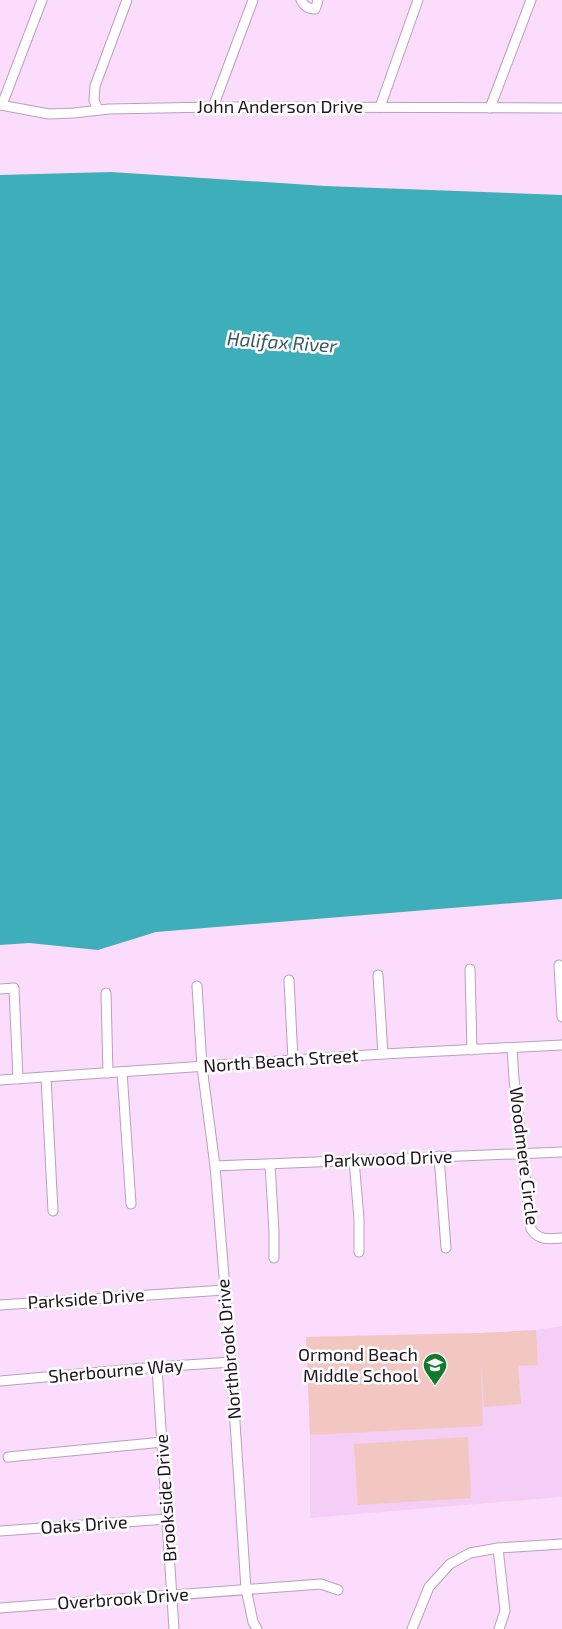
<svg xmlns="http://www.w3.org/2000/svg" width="562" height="1629" font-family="'Exo 2',sans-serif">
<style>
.built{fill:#f4cef4}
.green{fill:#f2c7c1}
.water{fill:#3eaebb}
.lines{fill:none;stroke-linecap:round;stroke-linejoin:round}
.minor-casing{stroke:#bc9ebc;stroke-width:11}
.minor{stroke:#fff;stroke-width:9}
.labels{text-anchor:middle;stroke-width:5;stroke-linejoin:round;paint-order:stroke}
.street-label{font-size:18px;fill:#1d121d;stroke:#fff}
.poi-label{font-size:18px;fill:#1d121d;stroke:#fff;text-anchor:end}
.water-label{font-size:19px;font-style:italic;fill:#37585d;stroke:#fff}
</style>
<rect width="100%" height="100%" fill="#fcdcfc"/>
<path class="built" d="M 562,1326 L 562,1497 L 310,1518 L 310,1435 L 306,1337 L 480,1333 L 536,1330 Z"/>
<g class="green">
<path d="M 536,1330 L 538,1365 L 518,1366 L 521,1404 L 484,1407 L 481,1363 L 483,1426 L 310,1435 L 306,1337 L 480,1333 Z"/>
<path d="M 468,1437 L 471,1498 L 358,1505 L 354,1444 Z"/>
</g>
<path class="water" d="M 111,172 L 325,186 L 562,195 L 562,899 L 156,932 L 98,950 L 29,943 L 0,945 L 0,175 Z"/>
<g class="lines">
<defs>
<g id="minor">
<path d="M 301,0 C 304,6 308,9 315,9 L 317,4 L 318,0"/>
<path d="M 0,105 L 49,114 L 74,113 L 109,109 L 213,107 L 562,108"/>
<path d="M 2,105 L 42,0"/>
<path d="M 213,107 L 253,0"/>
<path d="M 380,107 L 418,0"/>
<path d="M 490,108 L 531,0"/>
<path d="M 98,110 L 94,100 L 95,86 L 127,0"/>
<path d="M 559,965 L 562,1017"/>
<path d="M 470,969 L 472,1050"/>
<path d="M 378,975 L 383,1054"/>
<path d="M 289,980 L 293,1060"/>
<path d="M 197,986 L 202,1067 L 215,1166 L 231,1362 L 246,1589 L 253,1622 L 257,1629"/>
<path d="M 0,989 L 14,988 L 18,1079"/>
<path d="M 106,993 L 108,1073"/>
<path d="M 512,1048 L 514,1079 L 531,1229 C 539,1241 549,1239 562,1238"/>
<path d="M 122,1072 L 131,1204"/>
<path d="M 46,1077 L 53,1211"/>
<path d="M 0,1080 L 383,1054 L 562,1045"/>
<path d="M 439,1156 L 446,1248"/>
<path d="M 354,1160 L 359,1219 L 359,1252"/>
<path d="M 270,1164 L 274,1232 L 274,1258"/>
<path d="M 215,1166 L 562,1152"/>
<path d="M 0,1305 L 224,1290"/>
<path d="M 157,1367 L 174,1629"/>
<path d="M 0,1381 L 157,1367 L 231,1362"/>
<path d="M 8,1457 L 163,1442"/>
<path d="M 0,1531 L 167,1519"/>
<path d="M 498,1548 L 505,1611 L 499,1629"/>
<path d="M 0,1608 L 321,1584 L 338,1590"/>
<path d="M 412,1629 L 429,1587 L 450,1564 L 470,1553 L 498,1548 L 562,1544"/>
</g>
</defs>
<use href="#minor" class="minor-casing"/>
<use href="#minor" class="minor"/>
</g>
<defs>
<symbol id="school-pin" viewBox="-11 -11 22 30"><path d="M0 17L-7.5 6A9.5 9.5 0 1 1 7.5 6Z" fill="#13792c" stroke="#fff"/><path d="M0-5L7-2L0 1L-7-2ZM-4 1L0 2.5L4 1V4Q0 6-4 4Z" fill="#fff"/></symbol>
</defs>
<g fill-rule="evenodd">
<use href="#school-pin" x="421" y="1351" width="28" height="38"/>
</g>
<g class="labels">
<g class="street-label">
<text x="280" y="113">John Anderson Drive</text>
<text transform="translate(281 1061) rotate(-4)" y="6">North Beach Street</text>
<text transform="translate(524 1156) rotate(83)" y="6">Woodmere Circle</text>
<text transform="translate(388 1159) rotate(-2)" y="6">Parkwood Drive</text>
<text transform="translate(86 1299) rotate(-4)" y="6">Parkside Drive</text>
<text transform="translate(229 1349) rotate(-95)" y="6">Northbrook Drive</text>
<text transform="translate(116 1371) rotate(-5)" y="6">Sherbourne Way</text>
<text transform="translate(166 1498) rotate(-94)" y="6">Brookside Drive</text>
<text transform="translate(84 1525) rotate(-4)" y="6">Oaks Drive</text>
<text transform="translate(123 1599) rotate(-4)" y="6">Overbrook Drive</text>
</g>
<g class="poi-label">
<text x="418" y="1361">Ormond Beach<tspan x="418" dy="21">Middle School</tspan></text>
</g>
<g class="water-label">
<text transform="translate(282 342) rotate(4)" y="7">Halifax River</text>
</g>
</g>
</svg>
